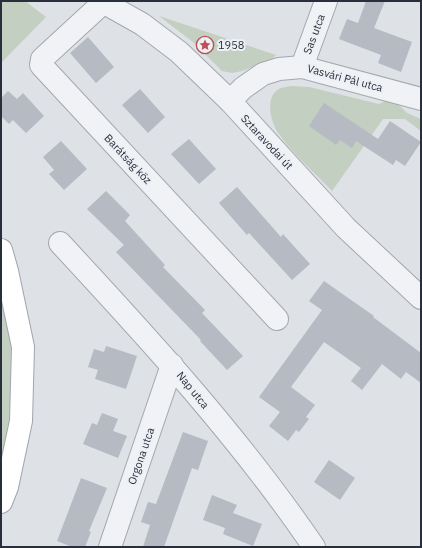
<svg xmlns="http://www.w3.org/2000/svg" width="422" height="548" font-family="'IBM Plex Sans',sans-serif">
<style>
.green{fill:#c3cfc0}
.building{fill:#b6bac2}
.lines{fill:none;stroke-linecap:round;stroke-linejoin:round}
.minor-casing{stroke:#a4a8af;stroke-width:24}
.major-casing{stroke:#9fa5b0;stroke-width:24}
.minor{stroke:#f0f2f5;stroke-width:22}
.major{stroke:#fff;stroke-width:22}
.labels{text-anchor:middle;stroke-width:4;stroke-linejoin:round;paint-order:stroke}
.street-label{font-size:11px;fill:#292e3b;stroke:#edf0f4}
.poi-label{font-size:11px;fill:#292e3b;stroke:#edf0f4;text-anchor:start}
</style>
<rect width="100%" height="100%" fill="#dee1e6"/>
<g class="green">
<path d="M 1,1 L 25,1 L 46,17 L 1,63 Z"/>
<path d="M 159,16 L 276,55 L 272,59 L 242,71 L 232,73 L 222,71 L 193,42 Z"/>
<path d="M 291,86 L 309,87 L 379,104 L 392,98 L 407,113 L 421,119 L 421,131 L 405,119 L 383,119 L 332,191 C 316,174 292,153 279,134 C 271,124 264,97 279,89 C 282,87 288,87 291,86 Z"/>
<path d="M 1,250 L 23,347 L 1,502 Z"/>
</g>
<g class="building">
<path d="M 366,1 L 385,1 L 374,28 L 412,42 L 401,72 L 378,63 L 381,55 L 339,39 L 347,19 L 358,23 Z"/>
<path d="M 88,37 L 114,67 L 96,83 L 70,53 Z"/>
<path d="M 140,89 L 165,117 L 148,133 L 122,105 Z"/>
<path d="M 8,91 L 17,99 L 23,93 L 44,116 L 26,133 L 13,120 L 9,124 L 1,116 L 1,98 Z"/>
<path d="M 324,103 L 378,139 L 390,121 L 421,142 L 405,166 L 396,160 L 393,165 L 356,141 L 352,148 L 340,140 L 336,145 L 309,126 Z"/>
<path d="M 189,139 L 216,169 L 199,184 L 171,154 Z"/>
<path d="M 61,141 L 87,169 L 64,190 L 49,174 L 54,170 L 43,157 Z"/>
<path d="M 237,187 L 281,237 L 283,234 L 310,264 L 292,280 L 249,233 L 247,235 L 219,203 Z"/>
<path d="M 106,191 L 130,215 L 125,221 L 165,265 L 163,267 L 205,310 L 202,313 L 243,356 L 227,370 L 200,341 L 201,340 L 116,252 L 124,245 L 87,209 Z"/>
<path d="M 324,281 L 374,316 L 373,317 L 421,353 L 421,383 L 406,372 L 401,379 L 382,364 L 362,390 L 351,381 L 361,368 L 324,342 L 291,387 L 315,405 L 306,417 L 309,419 L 299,432 L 296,430 L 288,441 L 269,426 L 280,412 L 259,397 L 322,310 L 309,301 Z"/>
<path d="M 106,346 L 137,356 L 126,389 L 95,379 L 98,370 L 88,367 L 94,349 L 104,352 Z"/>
<path d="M 102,413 L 118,419 L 113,431 L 127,436 L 118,458 L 83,444 L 92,423 L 97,425 Z"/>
<path d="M 183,432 L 208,441 L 198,470 L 192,468 L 164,547 L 143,547 L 150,525 L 141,522 L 148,502 L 156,504 Z"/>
<path d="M 329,460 L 355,478 L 340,500 L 314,482 Z"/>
<path d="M 81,478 L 107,488 L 89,531 L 91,532 L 85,547 L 72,547 L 57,541 Z"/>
<path d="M 212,495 L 237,505 L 233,513 L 262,524 L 253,546 L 223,534 L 225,528 L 203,520 Z"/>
</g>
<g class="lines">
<defs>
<g id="minor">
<path d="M 101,1 L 142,24 L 179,52 L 230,101 L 346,228 L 421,298"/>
<path d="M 104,2 L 42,59 L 41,65 L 277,319"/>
<path d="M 302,67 L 326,1"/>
<path d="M 230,101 L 243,88 L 263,74 L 279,69 L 302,67 L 421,99"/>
<path d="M 60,243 C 150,340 239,437 314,547"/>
<path d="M 110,547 L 172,365"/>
</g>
<path id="major" d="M 1,250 L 7,271 L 23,347 L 21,421 L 7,487 L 1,502"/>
</defs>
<use href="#minor" class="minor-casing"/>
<use href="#major" class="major-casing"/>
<use href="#minor" class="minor"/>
<use href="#major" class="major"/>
</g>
<defs>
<symbol id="sight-ring" viewBox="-11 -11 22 22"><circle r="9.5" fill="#edf0f4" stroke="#bf4f58" stroke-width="1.5"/><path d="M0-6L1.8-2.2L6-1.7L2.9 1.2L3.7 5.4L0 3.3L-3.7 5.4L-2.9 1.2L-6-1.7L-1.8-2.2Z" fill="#bf4f58"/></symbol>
</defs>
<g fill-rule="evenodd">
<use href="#sight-ring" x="195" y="35" width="20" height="20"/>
</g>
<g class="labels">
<g class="street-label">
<text transform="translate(314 34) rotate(-69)" y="4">Sas utca</text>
<text transform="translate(345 78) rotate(15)" y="4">Vasvári Pál utca</text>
<text transform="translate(267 142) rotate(47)" y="4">Sztaravodai út</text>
<text transform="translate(128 159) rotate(47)" y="4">Barátság köz</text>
<text transform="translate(193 390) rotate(51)" y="4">Nap utca</text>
<text transform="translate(141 456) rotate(-71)" y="4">Orgona utca</text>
</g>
<g class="poi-label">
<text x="218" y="49">1958</text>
</g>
</g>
<rect width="422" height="548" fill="none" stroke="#292e3b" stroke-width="4"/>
</svg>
